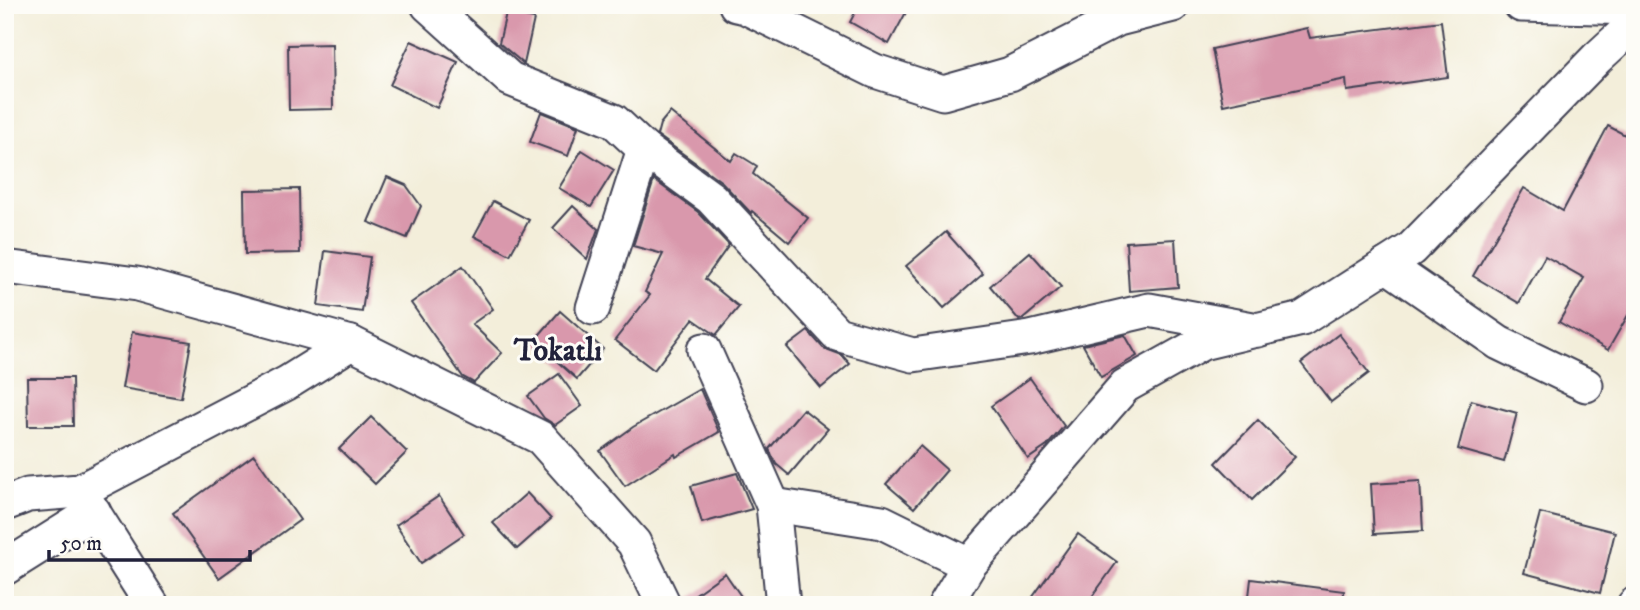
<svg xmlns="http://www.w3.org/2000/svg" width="1640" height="610" font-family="'IM FELL DW Pica',serif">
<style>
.building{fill:#d998ac}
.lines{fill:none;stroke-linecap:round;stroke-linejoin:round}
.minor-casing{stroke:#414153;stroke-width:37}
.minor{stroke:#fff;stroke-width:33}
.labels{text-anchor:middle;stroke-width:6;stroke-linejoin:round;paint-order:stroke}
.quarter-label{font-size:30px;font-weight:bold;fill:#22223b;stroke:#fdfcf7}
</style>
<rect width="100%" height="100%" fill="#fdfcf7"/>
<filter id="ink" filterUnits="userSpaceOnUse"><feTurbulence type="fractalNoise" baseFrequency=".0143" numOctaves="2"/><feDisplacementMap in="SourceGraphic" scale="14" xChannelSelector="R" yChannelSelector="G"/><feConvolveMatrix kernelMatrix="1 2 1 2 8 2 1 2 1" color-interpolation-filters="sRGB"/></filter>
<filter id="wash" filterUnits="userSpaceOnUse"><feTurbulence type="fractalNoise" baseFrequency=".00686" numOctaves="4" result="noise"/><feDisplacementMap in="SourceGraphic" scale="28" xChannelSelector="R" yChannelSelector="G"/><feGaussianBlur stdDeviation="1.57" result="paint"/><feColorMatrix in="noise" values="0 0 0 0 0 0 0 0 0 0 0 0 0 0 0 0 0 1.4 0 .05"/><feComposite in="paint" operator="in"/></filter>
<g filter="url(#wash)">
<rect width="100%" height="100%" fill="#f3eeda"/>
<g id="blocks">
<g class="building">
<path d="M 859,5 L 910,5 L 889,44 L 850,22 Z"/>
<path d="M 506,13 L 534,19 L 524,64 L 499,43 Z"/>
<path d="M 1441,21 L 1448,77 L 1347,91 L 1346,79 L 1223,105 L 1212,49 L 1307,28 L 1310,38 Z"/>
<path d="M 411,41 L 458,62 L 437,108 L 390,85 Z"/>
<path d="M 332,44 L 333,109 L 289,110 L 288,45 Z"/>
<path d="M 541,112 L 578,127 L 568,156 L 530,142 Z"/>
<path d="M 670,112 L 731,161 L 736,153 L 757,166 L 753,174 L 808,218 L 789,242 L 752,211 L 751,213 L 722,182 L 657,135 L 660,124 Z"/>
<path d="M 1608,126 L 1635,140 L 1635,303 L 1608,350 L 1559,322 L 1584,278 L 1545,256 L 1519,303 L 1473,276 L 1524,188 L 1563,211 Z"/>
<path d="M 582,150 L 614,170 L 591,207 L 559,188 Z"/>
<path d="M 387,177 L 406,185 L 421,206 L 407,238 L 368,222 Z"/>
<path d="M 654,180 L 698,212 L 729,245 L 705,279 L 739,307 L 716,335 L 693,319 L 654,370 L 615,340 L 650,295 L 645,292 L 663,254 L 633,246 Z"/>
<path d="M 299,189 L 300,253 L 245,254 L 244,190 Z"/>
<path d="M 493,201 L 529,220 L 510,255 L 474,236 Z"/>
<path d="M 573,206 L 598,229 L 587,259 L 553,228 Z"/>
<path d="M 946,232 L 983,274 L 944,308 L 906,266 Z"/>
<path d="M 1175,239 L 1178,287 L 1129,291 L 1126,242 Z"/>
<path d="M 325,251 L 370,257 L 362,312 L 318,306 Z"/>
<path d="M 1030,252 L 1061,287 L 1023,319 L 1019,320 L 990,286 Z"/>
<path d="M 463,266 L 493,309 L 472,324 L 502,353 L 474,383 L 463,377 L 411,303 Z"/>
<path d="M 560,311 L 603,349 L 577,379 L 534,341 Z"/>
<path d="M 808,331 L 823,348 L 842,355 L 850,364 L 821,388 L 787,347 Z"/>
<path d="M 132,332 L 191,342 L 181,398 L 122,388 Z"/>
<path d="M 1339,334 L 1369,373 L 1331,402 L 1301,363 Z"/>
<path d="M 1125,335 L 1137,356 L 1101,377 L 1083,345 Z"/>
<path d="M 559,374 L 582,406 L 555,425 L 544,418 L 528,396 Z"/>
<path d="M 27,378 L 72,378 L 73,426 L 28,426 Z"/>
<path d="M 1030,378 L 1064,426 L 1047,446 L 1028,459 L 991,406 Z"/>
<path d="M 700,389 L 719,432 L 676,457 L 675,454 L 625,486 L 600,451 L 633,427 Z"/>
<path d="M 1471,400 L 1517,413 L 1504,462 L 1458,449 Z"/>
<path d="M 803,409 L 828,429 L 789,475 L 776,464 L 769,449 Z"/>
<path d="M 371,417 L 407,452 L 375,484 L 339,449 Z"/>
<path d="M 1258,420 L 1295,457 L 1252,500 L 1216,463 Z"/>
<path d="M 920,446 L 947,470 L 914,508 L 886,484 Z"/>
<path d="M 254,455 L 300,520 L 219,578 L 173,513 Z"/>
<path d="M 737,473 L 752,509 L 702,523 L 691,486 Z"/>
<path d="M 1420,481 L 1423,531 L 1374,534 L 1371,484 Z"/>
<path d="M 527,493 L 551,519 L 517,549 L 493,523 Z"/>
<path d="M 439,496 L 464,534 L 421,563 L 396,525 Z"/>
<path d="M 1540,513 L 1615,532 L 1600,593 L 1524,573 Z"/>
<path d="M 1078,534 L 1117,562 L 1086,605 L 1027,605 Z"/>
<path d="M 725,573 L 747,605 L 683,605 L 683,603 Z"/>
<path d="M 1251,579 L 1344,591 L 1343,605 L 1248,605 Z"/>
</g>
</g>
</g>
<g filter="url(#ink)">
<use href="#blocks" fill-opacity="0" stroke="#414153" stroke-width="2"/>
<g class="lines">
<defs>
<g id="minor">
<path d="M 428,5 L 510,79 L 614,121 L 644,149 L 711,198 L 837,334 L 913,355 L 1030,338 L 1149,310 L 1258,330"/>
<path d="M 736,5 L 745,7 L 875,71 L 943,93 L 1010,74 L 1118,19 L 1173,5"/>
<path d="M 1521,5 L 1635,8"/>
<path d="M 1386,265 L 1499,343 L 1586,385"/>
<path d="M 5,267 L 137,284 L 351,343"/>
<path d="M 593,308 L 644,149"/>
<path d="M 704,350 L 773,505 L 783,605"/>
<path d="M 80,491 L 152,605"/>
<path d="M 5,504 L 28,495 L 80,491 L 287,383 L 351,343 L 541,438 L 634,543 L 664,605"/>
<path d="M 773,505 L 882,522 L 969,565"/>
<path d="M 5,568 L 94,512"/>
<path d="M 945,605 L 969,565 L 1125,386 L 1202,343 L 1302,319 L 1411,249 L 1597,58 L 1635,23"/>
<path d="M 1634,605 L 1635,604"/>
</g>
</defs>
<use href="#minor" class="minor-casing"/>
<use href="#minor" class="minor"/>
</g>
</g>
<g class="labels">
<g class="quarter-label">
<text x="558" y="360">Tokatlı</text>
</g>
</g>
<rect width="1640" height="610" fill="none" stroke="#fdfcf7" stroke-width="28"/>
<path d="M49 550v10h201v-10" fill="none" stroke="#22223b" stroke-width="3.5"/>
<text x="60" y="550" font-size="21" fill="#22223b" stroke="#fdfcf7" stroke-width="5" paint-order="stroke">50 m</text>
</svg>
